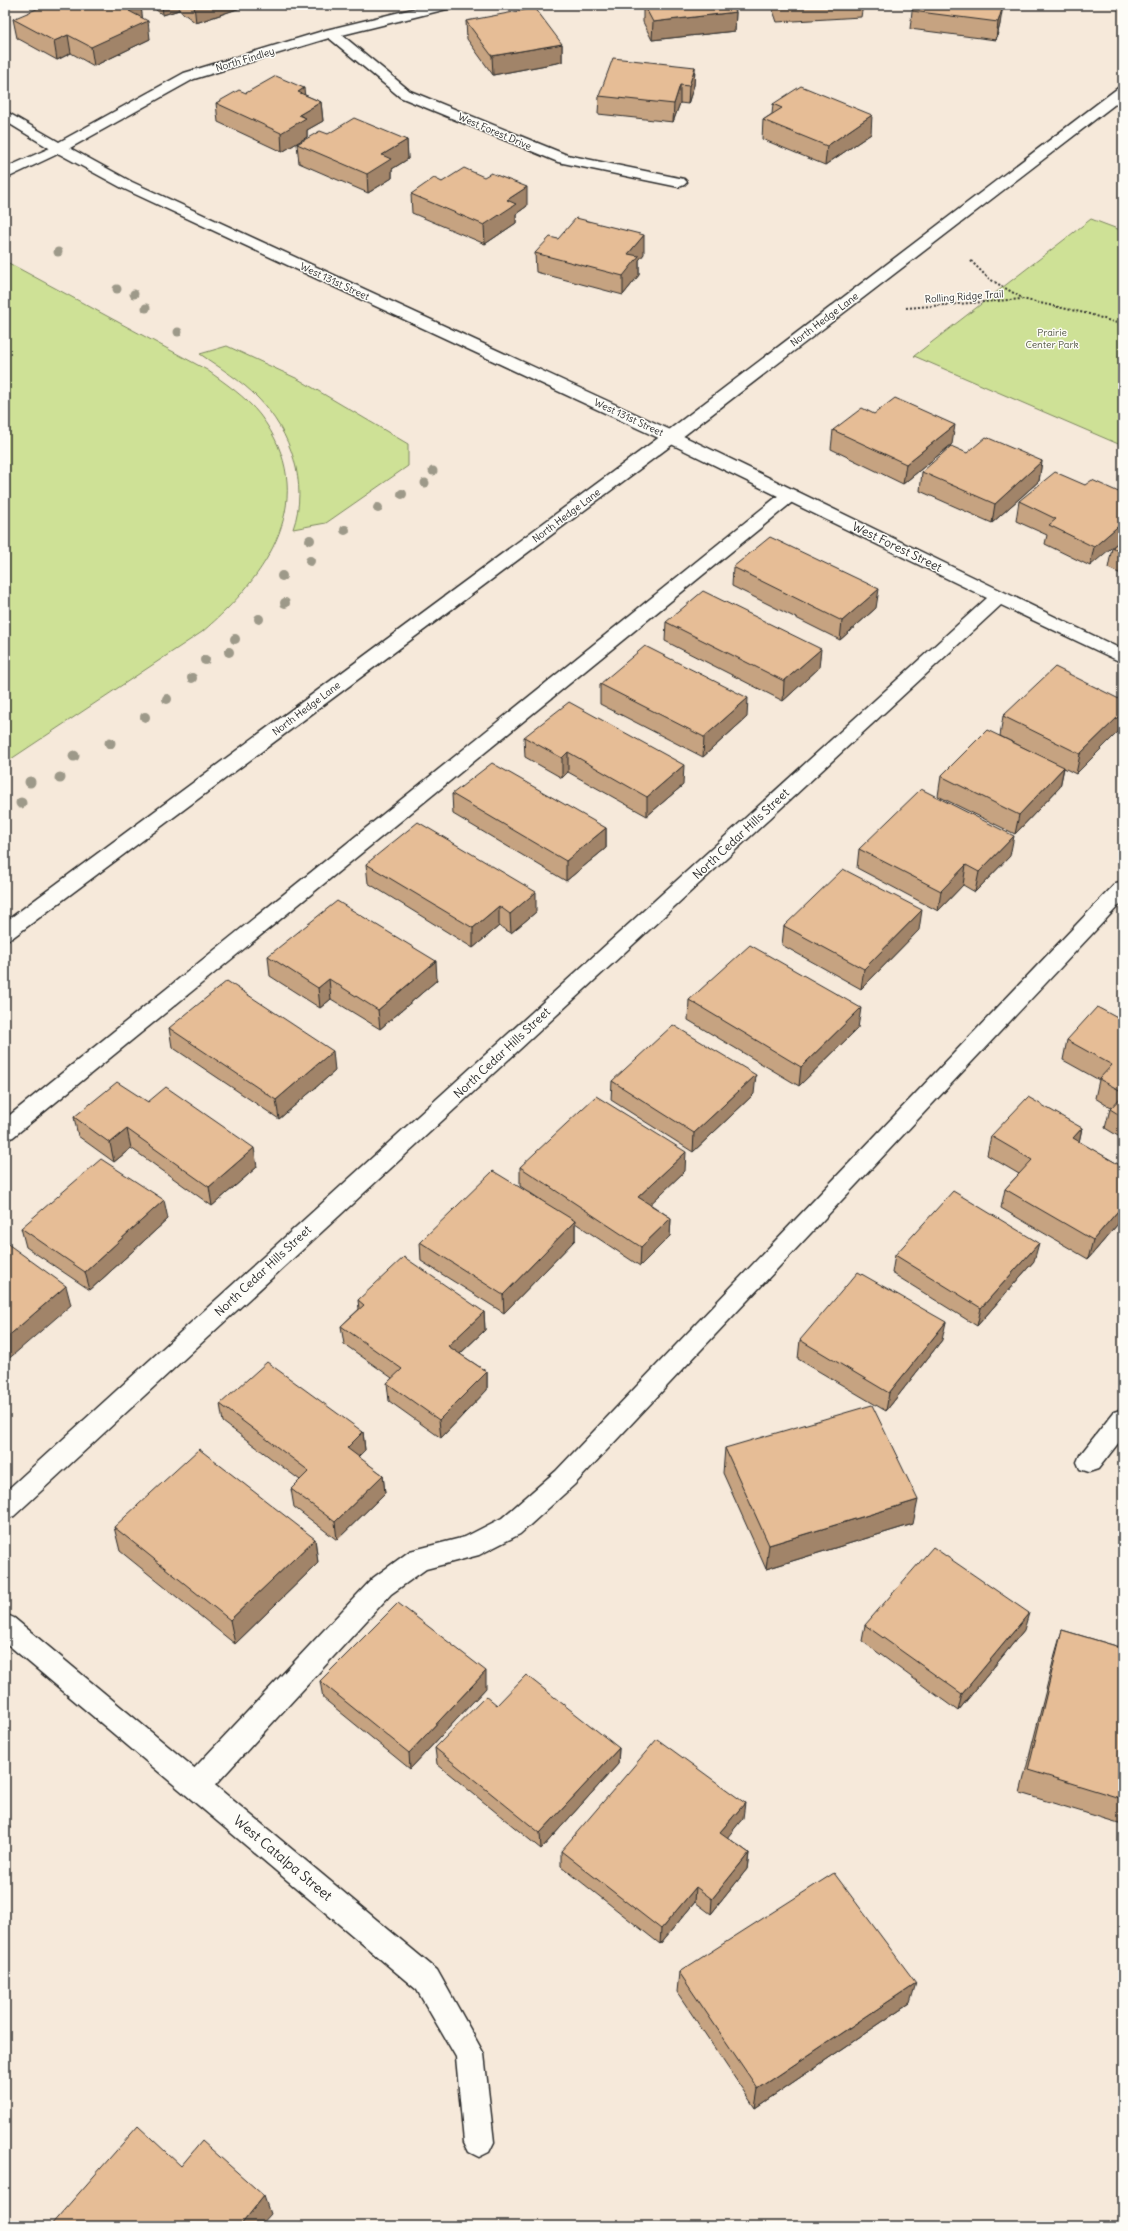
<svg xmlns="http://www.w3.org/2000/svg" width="1128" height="2231" font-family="Delius,sans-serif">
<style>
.green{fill:#cee196;stroke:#7c8660}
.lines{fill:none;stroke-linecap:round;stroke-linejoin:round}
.service-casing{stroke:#2b2b2b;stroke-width:3}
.minor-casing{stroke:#2b2b2b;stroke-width:3}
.tertiary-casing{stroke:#2b2b2b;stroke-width:3}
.path{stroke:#2b2b2b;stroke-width:2;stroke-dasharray:2 2;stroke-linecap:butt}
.service{fill:#fdfcf7;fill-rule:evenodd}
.minor{fill:#fdfcf7;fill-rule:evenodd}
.tertiary{fill:#fdfcf7;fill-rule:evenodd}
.tree{fill:#9d9989}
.wall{fill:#c6a381;stroke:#2b2b2b}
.shaded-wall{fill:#a18469;stroke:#2b2b2b}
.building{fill:#e6bd96;stroke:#2b2b2b}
.labels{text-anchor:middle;stroke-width:3;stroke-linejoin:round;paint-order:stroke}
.far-street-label{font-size:10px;fill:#2b2b2b;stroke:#fdfcf7}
.far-park-label{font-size:10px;fill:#545846;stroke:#fdfcf7}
.street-label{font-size:12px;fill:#2b2b2b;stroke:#fdfcf7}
.near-street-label{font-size:14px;fill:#2b2b2b;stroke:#fdfcf7}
</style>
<rect width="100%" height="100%" fill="#f6e9da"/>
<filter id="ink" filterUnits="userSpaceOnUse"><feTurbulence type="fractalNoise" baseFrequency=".025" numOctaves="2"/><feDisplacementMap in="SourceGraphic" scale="8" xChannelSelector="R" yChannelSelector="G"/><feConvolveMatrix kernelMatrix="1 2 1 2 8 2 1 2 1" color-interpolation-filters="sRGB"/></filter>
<g filter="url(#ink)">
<g class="green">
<path d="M 1091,219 L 1123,231 L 1123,446 L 914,356 Z"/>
<path d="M 5,261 L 207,370 C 225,383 246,397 260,415 C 322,497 268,576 202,632 L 5,763 Z"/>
<path d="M 227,346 L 298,379 L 408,444 L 408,466 L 326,523 L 293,529 C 309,484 291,432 258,398 C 242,381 220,368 200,354 Z"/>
</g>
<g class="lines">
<defs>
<g id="service">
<path d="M 59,144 L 64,145 L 66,148 L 64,151 L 5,179 L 5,168 Z"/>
<path d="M 790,490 L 796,491 L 799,495 L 796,499 L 13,1137 L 5,1140 L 5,1119 L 784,491 Z"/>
<path d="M 1123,881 L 1123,901 L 574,1485 L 520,1534 L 479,1555 L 426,1569 L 391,1594 L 207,1794 L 197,1798 L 187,1794 L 184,1785 L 187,1776 L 373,1578 L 410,1551 L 465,1537 L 502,1518 L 556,1471 L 1116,883 Z"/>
</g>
<g id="minor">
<path d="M 429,5 L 453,5 L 451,8 L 342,35 L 410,91 L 567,155 L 684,179 L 687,182 L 684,185 L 679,187 L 558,162 L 400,97 L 329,38 L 194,79 L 70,148 L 132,182 L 677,433 L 1123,650 L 1123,663 L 1001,605 L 14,1516 L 5,1519 L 5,1492 L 987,598 L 665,441 L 122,188 L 54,151 L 5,121 L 5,111 L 59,142 L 184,73 L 326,30 Z"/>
<path d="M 1123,1409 L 1123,1437 L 1098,1469 L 1089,1472 L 1080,1469 L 1077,1462 L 1080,1455 L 1114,1412 Z"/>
<path d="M 5,1614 L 14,1618 L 437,1970 L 484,2054 L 494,2142 L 489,2152 L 479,2157 L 469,2152 L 464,2142 L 456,2057 L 417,1990 L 5,1642 Z"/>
</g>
<path id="tertiary" d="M 1123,87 L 1123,98 L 677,441 L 12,938 L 5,940 L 5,922 L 665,433 L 1118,88 Z"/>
</defs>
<use href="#service" class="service-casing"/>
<use href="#minor" class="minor-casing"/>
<use href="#tertiary" class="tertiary-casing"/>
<g class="path">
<path d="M 971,261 L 988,278 L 1022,298"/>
<path d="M 906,308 L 1022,299 L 1089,314 L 1123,325"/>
</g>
<use href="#service" class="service"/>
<use href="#minor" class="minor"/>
<use href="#tertiary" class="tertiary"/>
</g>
<g class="tree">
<circle cx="58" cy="252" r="4.5"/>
<circle cx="117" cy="289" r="4.5"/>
<circle cx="134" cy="294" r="4.5"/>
<circle cx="146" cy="308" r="4.5"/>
<circle cx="178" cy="332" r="4.5"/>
<circle cx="433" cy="471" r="4.5"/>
<circle cx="425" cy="483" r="4.5"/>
<circle cx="402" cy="494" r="5"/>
<circle cx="378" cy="508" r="5"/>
<circle cx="345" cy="530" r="5"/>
<circle cx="310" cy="540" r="5"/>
<circle cx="310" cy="561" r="5"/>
<circle cx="282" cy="576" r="5"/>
<circle cx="285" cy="603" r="5"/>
<circle cx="259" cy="619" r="5"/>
<circle cx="235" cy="639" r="5"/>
<circle cx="229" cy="652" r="5"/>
<circle cx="205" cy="660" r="5"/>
<circle cx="192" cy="678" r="5"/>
<circle cx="167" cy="699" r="5"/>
<circle cx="145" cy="717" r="5"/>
<circle cx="110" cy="743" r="5.5"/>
<circle cx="74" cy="756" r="5.5"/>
<circle cx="60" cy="778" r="5.5"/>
<circle cx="30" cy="782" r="5.5"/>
<circle cx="21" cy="803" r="5.5"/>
</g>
<g class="wall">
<path d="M 141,5 L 142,18 L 150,39 L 94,66 L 71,53 L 57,60 L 17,38 L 13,19 Z"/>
<path d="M 152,5 L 249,5 L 196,23 L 179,10 L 163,15 L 152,7 Z"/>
<path d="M 643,5 L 732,5 L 736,12 L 735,31 L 652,40 L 643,22 Z"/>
<path d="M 771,5 L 863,5 L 861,17 L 777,22 Z"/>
<path d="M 998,5 L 1000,24 L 996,40 L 910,29 L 912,11 Z"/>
<path d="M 466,21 L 562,44 L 562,62 L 493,75 L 467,39 Z"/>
<path d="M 695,67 L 694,85 L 688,104 L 680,103 L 673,122 L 598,114 L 599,96 Z"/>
<path d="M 246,93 L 305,95 L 321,102 L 323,121 L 307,130 L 307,137 L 282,152 L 218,122 L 216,103 Z"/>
<path d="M 773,104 L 871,134 L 825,165 L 762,139 L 763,120 L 772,114 Z"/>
<path d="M 328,134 L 407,140 L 408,159 L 392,169 L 392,178 L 368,193 L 299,163 L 297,144 Z"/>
<path d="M 442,182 L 527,206 L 516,214 L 516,223 L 485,244 L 412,213 L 411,194 Z"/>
<path d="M 558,239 L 644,254 L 639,260 L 639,275 L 623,295 L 536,272 L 535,253 Z"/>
<path d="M 874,414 L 952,444 L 903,484 L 831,449 L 833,430 Z"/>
<path d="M 967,453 L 1042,461 L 1039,481 L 992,523 L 920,491 L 922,472 Z"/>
<path d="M 1085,485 L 1123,494 L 1090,566 L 1045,544 L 1047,535 L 1016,521 L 1019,501 Z"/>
<path d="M 1123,538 L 1123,575 L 1108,568 L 1112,548 Z"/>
<path d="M 733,567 L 876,608 L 840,640 L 732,586 Z"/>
<path d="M 666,622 L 819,668 L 783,701 L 665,641 Z"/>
<path d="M 600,684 L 747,717 L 703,757 L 600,704 Z"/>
<path d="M 1123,701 L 1076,774 L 1064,768 L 1060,787 L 1015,834 L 938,796 L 941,776 L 1036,754 L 1000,736 L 1003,716 Z"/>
<path d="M 524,737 L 683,785 L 647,816 L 568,772 L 562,778 L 525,757 Z"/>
<path d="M 452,794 L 606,828 L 606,848 L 566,881 L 453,814 Z"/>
<path d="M 859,849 L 1010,856 L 975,892 L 963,885 L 938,911 L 857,868 Z"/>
<path d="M 366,864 L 536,912 L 511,933 L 499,926 L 473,948 L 368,883 Z"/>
<path d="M 784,926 L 919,930 L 861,989 L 782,945 Z"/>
<path d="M 268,956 L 437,980 L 380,1029 L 331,999 L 320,1008 L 270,976 Z"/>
<path d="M 689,1000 L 858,1028 L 799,1086 L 688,1020 Z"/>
<path d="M 1123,1021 L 1123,1139 L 1105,1128 L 1110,1109 L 1111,1108 L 1095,1098 L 1099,1080 L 1063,1060 L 1067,1040 Z"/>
<path d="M 169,1028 L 335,1071 L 279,1119 L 172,1047 Z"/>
<path d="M 612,1081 L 754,1094 L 693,1152 L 611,1100 Z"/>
<path d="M 148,1102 L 257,1167 L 212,1206 L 131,1148 L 114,1162 L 78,1136 L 74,1117 Z"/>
<path d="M 1082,1128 L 1079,1142 L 1123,1167 L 1123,1218 L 1088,1259 L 1001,1208 L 1005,1189 L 1019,1174 L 987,1155 L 991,1136 Z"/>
<path d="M 520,1167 L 685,1171 L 650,1204 L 671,1218 L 670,1236 L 640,1266 L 575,1223 L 575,1240 L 504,1313 L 421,1261 L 420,1242 L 541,1200 L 520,1186 Z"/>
<path d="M 168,1219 L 90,1290 L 26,1247 L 21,1228 Z"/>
<path d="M 895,1255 L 1034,1261 L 977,1326 L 892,1273 Z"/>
<path d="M 358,1300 L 484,1312 L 485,1330 L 460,1354 L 487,1372 L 487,1390 L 441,1438 L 389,1401 L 387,1383 L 392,1378 L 344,1344 L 341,1326 L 359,1309 Z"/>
<path d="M 800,1340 L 942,1340 L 886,1411 L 798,1359 Z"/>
<path d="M 220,1404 L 363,1432 L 365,1450 L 358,1457 L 383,1475 L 385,1493 L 337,1540 L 294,1507 L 291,1489 L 300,1480 L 223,1422 Z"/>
<path d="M 725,1448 L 913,1524 L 766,1569 L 723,1473 Z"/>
<path d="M 114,1527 L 315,1539 L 318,1563 L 235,1644 L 120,1551 Z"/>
<path d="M 865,1625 L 1024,1630 L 958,1711 L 862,1641 Z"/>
<path d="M 1062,1630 L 1123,1648 L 1123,1822 L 1122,1824 L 1020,1793 L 1055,1654 Z"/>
<path d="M 320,1681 L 486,1688 L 410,1769 L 323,1698 Z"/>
<path d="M 497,1705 L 619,1748 L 618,1764 L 541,1849 L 437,1764 L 435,1748 Z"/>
<path d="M 743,1818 L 727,1837 L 749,1853 L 747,1869 L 711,1914 L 695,1902 L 660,1944 L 561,1866 L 561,1851 Z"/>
<path d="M 679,1972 L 910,2003 L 755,2108 L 677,1992 Z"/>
</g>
<g class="shaded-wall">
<path d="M 141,5 L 143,23 L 148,21 L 150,39 L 94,66 L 91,47 L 129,11 Z"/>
<path d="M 162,5 L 179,5 L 179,10 L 163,15 Z"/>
<path d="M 194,5 L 249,5 L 196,23 Z"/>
<path d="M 1003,6 L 1000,24 L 996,40 L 998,22 Z"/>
<path d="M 736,12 L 735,31 L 652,40 L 653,22 Z"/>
<path d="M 68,35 L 71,53 L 57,60 L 54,41 Z"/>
<path d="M 562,44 L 562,62 L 493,75 L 492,56 Z"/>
<path d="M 695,67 L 694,85 L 688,104 L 689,86 Z"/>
<path d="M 680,85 L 680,103 L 673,122 L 674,104 Z"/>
<path d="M 304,88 L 306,107 L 298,92 Z"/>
<path d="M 321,102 L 323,121 L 307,130 L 307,137 L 282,152 L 281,133 L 299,115 Z"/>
<path d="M 872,115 L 871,134 L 825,165 L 827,146 Z"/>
<path d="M 407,140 L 408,159 L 392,169 L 392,178 L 368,193 L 367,174 L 382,155 Z"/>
<path d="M 527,187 L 527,206 L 516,214 L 516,223 L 485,244 L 484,225 L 507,200 Z"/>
<path d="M 644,235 L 644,254 L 639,260 L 639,275 L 623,295 L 623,276 L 628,254 Z"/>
<path d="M 955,425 L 952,444 L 903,484 L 906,464 Z"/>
<path d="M 1042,461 L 1039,481 L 992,523 L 995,504 Z"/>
<path d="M 1123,522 L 1123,538 L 1090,566 L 1094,547 Z"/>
<path d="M 879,589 L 876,608 L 840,640 L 842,621 Z"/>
<path d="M 821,649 L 819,668 L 783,701 L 784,681 Z"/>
<path d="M 748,698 L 747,717 L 703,757 L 704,737 Z"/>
<path d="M 1123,712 L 1123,727 L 1076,774 L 1080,754 Z"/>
<path d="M 568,752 L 568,772 L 562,778 L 562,758 Z"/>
<path d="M 684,765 L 683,785 L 647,816 L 647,797 Z"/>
<path d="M 1064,767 L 1060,787 L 1015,834 L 1019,815 Z"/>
<path d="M 606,828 L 606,848 L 566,881 L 566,861 Z"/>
<path d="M 1014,836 L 1010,856 L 975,892 L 979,872 Z"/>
<path d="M 966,865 L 963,885 L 938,911 L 941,891 Z"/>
<path d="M 536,892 L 536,912 L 511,933 L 510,914 Z"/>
<path d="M 499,906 L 499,926 L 473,948 L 473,928 Z"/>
<path d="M 922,910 L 919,930 L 861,989 L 864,969 Z"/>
<path d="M 436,961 L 437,980 L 380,1029 L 378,1010 Z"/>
<path d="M 329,979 L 331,999 L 320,1008 L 318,988 Z"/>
<path d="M 861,1008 L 858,1028 L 799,1086 L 801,1067 Z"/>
<path d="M 333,1051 L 335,1071 L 279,1119 L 276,1100 Z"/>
<path d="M 756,1075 L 754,1094 L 693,1152 L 694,1133 Z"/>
<path d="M 1082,1128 L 1078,1147 L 1073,1138 Z"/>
<path d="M 127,1129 L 131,1148 L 114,1162 L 110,1143 Z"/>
<path d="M 254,1148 L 257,1167 L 212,1206 L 209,1187 Z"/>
<path d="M 686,1152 L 685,1171 L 638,1216 L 638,1197 Z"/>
<path d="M 164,1200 L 168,1219 L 90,1290 L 85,1272 Z"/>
<path d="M 1123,1205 L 1123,1218 L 1088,1259 L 1093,1240 Z"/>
<path d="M 671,1218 L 670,1236 L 640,1266 L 641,1247 Z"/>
<path d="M 575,1221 L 575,1240 L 504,1313 L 503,1295 Z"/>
<path d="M 1039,1243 L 1034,1261 L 977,1326 L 981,1308 Z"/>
<path d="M 66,1286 L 71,1305 L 5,1362 L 5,1339 Z"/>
<path d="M 484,1312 L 485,1330 L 449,1364 L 448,1346 Z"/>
<path d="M 946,1322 L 942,1340 L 886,1411 L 889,1393 Z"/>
<path d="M 487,1372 L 487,1390 L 441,1438 L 439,1420 Z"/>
<path d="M 363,1432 L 365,1450 L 349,1466 L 347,1448 Z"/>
<path d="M 383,1475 L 385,1493 L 337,1540 L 335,1522 Z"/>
<path d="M 918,1500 L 913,1524 L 766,1569 L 769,1545 Z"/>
<path d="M 315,1539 L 318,1563 L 235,1644 L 230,1620 Z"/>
<path d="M 1029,1613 L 1024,1630 L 958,1711 L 962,1694 Z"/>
<path d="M 486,1671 L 486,1688 L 410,1769 L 409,1753 Z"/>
<path d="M 619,1748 L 618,1764 L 541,1849 L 540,1833 Z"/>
<path d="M 745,1803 L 743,1818 L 719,1848 L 720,1832 Z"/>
<path d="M 5,1814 L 10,1828 L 5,1833 Z"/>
<path d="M 749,1853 L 747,1869 L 711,1914 L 712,1899 Z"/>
<path d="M 696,1887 L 695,1902 L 660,1944 L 661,1929 Z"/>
<path d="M 916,1983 L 910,2003 L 755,2108 L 758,2089 Z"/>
<path d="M 264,2196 L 270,2214 L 259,2226 L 240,2226 Z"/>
</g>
<g class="building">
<path d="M 46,5 L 140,5 L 129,11 L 148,21 L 91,47 L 68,35 L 54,41 L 13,19 Z"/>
<path d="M 644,5 L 732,5 L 736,12 L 653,22 Z"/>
<path d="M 914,5 L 998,5 L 1003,6 L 998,22 L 912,11 Z"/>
<path d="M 535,8 L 562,44 L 492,56 L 466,21 Z"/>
<path d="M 613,58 L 695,67 L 689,86 L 680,85 L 674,104 L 599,96 Z"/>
<path d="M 276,76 L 304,88 L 298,92 L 321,102 L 299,115 L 306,118 L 281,133 L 216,103 L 239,90 L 246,93 Z"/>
<path d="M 801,86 L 872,115 L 827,146 L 763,120 L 782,108 L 773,104 Z"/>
<path d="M 354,118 L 407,140 L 382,155 L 391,159 L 367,174 L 297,144 L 320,131 L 328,134 Z"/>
<path d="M 464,168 L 484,177 L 491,173 L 527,187 L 507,200 L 516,204 L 484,225 L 411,194 L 434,178 L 442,182 Z"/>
<path d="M 576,218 L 644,235 L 628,254 L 639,256 L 623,276 L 535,253 L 550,237 L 558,239 Z"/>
<path d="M 895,398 L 955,425 L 906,464 L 833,430 L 862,408 L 874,414 Z"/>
<path d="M 986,437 L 1042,461 L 995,504 L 922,472 L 951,446 L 967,453 Z"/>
<path d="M 1055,472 L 1085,485 L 1092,480 L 1123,494 L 1123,522 L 1094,547 L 1049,525 L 1056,519 L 1019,501 Z"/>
<path d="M 770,537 L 879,589 L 842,621 L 733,567 Z"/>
<path d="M 1123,538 L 1123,553 L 1112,548 Z"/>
<path d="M 703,591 L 821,649 L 784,681 L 666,622 Z"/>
<path d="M 645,646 L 748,698 L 704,737 L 600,684 Z"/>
<path d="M 1055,667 L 1123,701 L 1123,712 L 1080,754 L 1003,716 Z"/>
<path d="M 569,702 L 684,765 L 647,797 L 568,752 L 562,758 L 524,737 Z"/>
<path d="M 987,730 L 1064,767 L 1019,815 L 941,776 Z"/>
<path d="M 492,763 L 606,828 L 566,861 L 452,794 Z"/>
<path d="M 921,789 L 1014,836 L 979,872 L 966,865 L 941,891 L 859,849 Z"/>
<path d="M 418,822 L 536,892 L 510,914 L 499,906 L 473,928 L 366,864 Z"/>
<path d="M 843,869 L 922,910 L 864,969 L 784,926 Z"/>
<path d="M 337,901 L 436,961 L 378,1010 L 329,979 L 318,988 L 268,956 Z"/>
<path d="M 750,945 L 861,1008 L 801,1067 L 689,1000 Z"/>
<path d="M 227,981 L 333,1051 L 276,1100 L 169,1028 Z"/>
<path d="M 1097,1007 L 1123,1021 L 1123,1092 L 1099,1079 L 1112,1065 L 1067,1040 Z"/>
<path d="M 673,1025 L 756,1075 L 694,1133 L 612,1081 Z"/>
<path d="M 117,1082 L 148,1102 L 166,1087 L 254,1148 L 209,1187 L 127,1129 L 110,1143 L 74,1117 Z"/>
<path d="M 1123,1095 L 1123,1117 L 1110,1109 Z"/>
<path d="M 596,1096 L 686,1152 L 638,1197 L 671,1218 L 641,1247 L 520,1167 Z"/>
<path d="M 1028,1097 L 1082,1128 L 1073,1138 L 1123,1167 L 1123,1205 L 1093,1240 L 1005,1189 L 1032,1160 L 991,1136 Z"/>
<path d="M 101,1159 L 164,1200 L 85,1272 L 21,1228 Z"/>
<path d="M 493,1171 L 575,1221 L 503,1295 L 420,1242 Z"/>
<path d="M 953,1191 L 1039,1243 L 981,1308 L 895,1255 Z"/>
<path d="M 5,1242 L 66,1286 L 5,1339 Z"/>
<path d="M 404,1257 L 484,1312 L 448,1346 L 487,1372 L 439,1420 L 387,1383 L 402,1369 L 341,1326 L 364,1305 L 358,1300 Z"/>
<path d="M 858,1272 L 946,1322 L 889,1393 L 800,1340 Z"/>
<path d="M 267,1362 L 363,1432 L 347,1448 L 383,1475 L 335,1522 L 291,1489 L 309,1471 L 220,1404 Z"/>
<path d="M 872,1405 L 918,1500 L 769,1545 L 725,1448 Z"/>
<path d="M 199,1449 L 315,1539 L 230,1620 L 114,1527 Z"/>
<path d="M 933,1547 L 1029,1613 L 962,1694 L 865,1625 Z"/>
<path d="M 398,1603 L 486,1671 L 409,1753 L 320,1681 Z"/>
<path d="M 1062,1630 L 1123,1648 L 1123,1799 L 1028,1770 Z"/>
<path d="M 526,1675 L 619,1748 L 540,1833 L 435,1748 L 486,1696 L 497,1705 Z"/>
<path d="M 657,1739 L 745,1803 L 720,1832 L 749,1853 L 712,1899 L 696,1887 L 661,1929 L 561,1851 Z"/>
<path d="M 834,1873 L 916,1983 L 758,2089 L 679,1972 Z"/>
<path d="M 138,2126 L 181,2166 L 202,2141 L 264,2196 L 240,2226 L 50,2226 Z"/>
</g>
</g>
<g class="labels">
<g class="far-street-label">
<text transform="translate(245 59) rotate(-17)" y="4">North Findley</text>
<text transform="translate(495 131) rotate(23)" y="4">West Forest Drive</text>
<text transform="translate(335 281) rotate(25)" y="4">West 131st Street</text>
<text transform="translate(964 296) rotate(-4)" y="4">Rolling Ridge Trail</text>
<text transform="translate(824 319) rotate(-37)" y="4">North Hedge Lane</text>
<text transform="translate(629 417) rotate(25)" y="4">West 131st Street</text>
<text transform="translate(566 515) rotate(-37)" y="4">North Hedge Lane</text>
<text transform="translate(306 708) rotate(-37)" y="4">North Hedge Lane</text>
</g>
<g class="far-park-label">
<text x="1052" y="336">Prairie<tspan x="1052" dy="12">Center Park</tspan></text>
</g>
<g class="street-label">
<text transform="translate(897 547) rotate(26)" y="4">West Forest Street</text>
<text transform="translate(741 834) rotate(-43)" y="4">North Cedar Hills Street</text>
<text transform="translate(502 1053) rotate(-43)" y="4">North Cedar Hills Street</text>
<text transform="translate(263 1271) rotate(-43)" y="4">North Cedar Hills Street</text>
</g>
<g class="near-street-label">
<text transform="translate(283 1858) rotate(40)" y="5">West Catalpa Street</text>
</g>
</g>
<rect width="1128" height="2231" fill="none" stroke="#fdfcf7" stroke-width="20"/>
<rect x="10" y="10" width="1108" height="2211" fill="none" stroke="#2b2b2b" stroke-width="1.5" filter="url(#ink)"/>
</svg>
